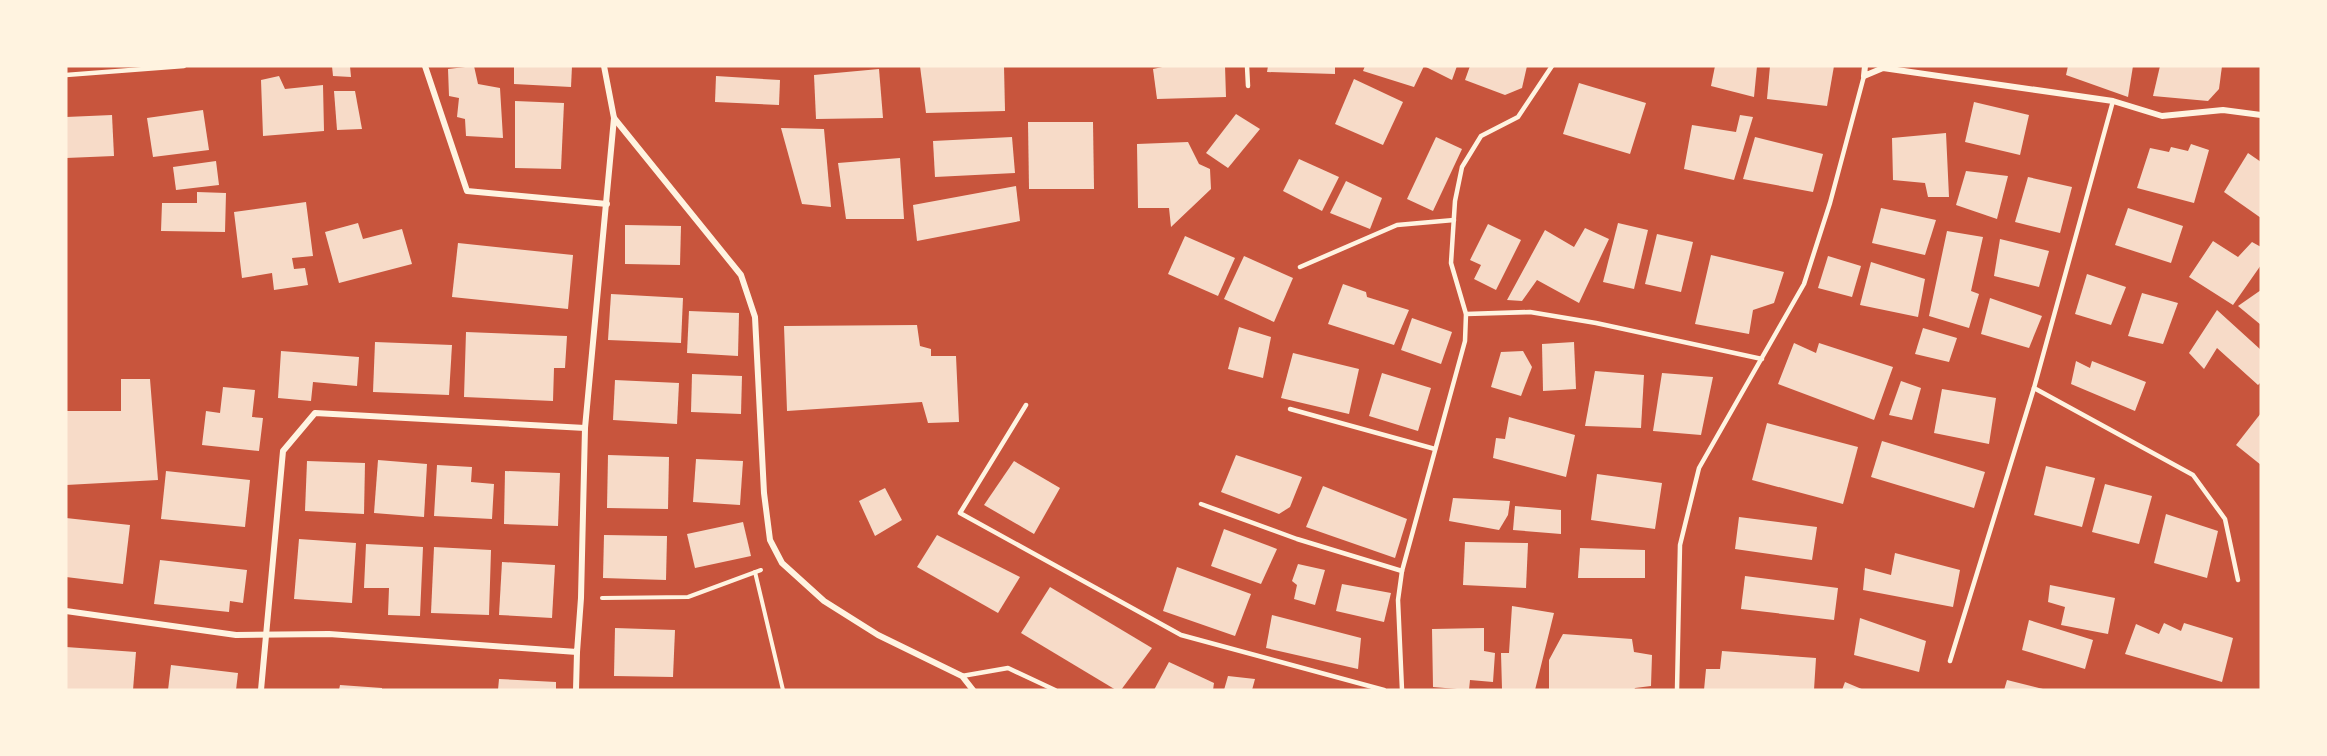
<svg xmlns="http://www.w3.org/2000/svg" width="2327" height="756" font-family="Jost,sans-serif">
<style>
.building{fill:#f7dbc8}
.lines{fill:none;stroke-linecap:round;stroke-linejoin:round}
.path{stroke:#fff3e0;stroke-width:4}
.service{stroke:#fff3e0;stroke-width:4.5}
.minor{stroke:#fff3e0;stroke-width:6}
</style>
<rect width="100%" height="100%" fill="#c8553d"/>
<g class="building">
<path d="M 332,66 L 350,66 L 351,77 L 333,76 Z"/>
<path d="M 474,66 L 478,84 L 500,88 L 503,138 L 466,136 L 465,119 L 457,117 L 459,98 L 449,96 L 448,69 Z"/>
<path d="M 514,66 L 572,66 L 571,87 L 514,84 Z"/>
<path d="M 920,66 L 1004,66 L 1005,111 L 926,113 Z"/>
<path d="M 1167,66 L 1225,66 L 1226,97 L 1157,99 L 1153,69 Z"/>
<path d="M 1268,66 L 1335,66 L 1335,74 L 1267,72 Z"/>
<path d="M 1365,66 L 1457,66 L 1452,80 L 1424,66 L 1414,87 L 1363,71 Z"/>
<path d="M 1470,66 L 1527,66 L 1522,88 L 1505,95 L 1465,80 Z"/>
<path d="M 1715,66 L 1757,66 L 1754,97 L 1711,86 Z"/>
<path d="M 1770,66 L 1834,66 L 1827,106 L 1767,99 Z"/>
<path d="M 2068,66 L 2133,66 L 2128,97 L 2066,75 Z"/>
<path d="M 2160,66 L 2222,66 L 2219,89 L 2208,101 L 2153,96 Z"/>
<path d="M 879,69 L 883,118 L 816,119 L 814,75 Z"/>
<path d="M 279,76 L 285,89 L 323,85 L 324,131 L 263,136 L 261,80 Z"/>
<path d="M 716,76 L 780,80 L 779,105 L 715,102 Z"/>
<path d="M 1354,79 L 1403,102 L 1383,145 L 1335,124 Z"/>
<path d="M 1579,83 L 1646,103 L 1630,154 L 1563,134 Z"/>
<path d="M 334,91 L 355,91 L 362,129 L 337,130 Z"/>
<path d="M 515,101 L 564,103 L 561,169 L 515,168 Z"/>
<path d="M 1974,102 L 2029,115 L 2020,155 L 1965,142 Z"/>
<path d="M 203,110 L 209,150 L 153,157 L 147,118 Z"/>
<path d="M 1236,114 L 1260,129 L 1228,168 L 1206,153 Z"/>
<path d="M 112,115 L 114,156 L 66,158 L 66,117 Z"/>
<path d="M 1740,115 L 1753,117 L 1734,180 L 1684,169 L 1692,125 L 1736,132 Z"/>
<path d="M 1028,122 L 1093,122 L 1094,189 L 1029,189 Z"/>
<path d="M 781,128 L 824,129 L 831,207 L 802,204 Z"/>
<path d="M 1946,133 L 1949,197 L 1928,197 L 1925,183 L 1893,180 L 1892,138 Z"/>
<path d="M 1012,137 L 1015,173 L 935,177 L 933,141 Z"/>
<path d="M 1436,137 L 1462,149 L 1433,211 L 1407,199 Z"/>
<path d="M 1755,137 L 1823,154 L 1813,192 L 1743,179 Z"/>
<path d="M 1188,142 L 1199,164 L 1210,169 L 1211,189 L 1171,227 L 1169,208 L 1138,208 L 1137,144 Z"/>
<path d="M 2191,144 L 2209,150 L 2194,203 L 2137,188 L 2150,148 L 2169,152 L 2171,147 L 2188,151 Z"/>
<path d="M 2248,153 L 2261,162 L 2261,218 L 2224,192 Z"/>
<path d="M 900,158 L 904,219 L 846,219 L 838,163 Z"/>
<path d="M 1299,159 L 1339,177 L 1322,211 L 1283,191 Z"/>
<path d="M 216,161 L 219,185 L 176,190 L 173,167 Z"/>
<path d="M 1966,171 L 2008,176 L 1997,219 L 1956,205 Z"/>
<path d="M 2028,177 L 2072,187 L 2060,233 L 2015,222 Z"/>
<path d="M 1346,181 L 1382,198 L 1370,229 L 1330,213 Z"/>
<path d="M 1016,186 L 1020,221 L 917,241 L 913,205 Z"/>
<path d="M 197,192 L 226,193 L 225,232 L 161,231 L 162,203 L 197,203 Z"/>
<path d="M 306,202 L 313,256 L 292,258 L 294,269 L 305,268 L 308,285 L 274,290 L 272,273 L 242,278 L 234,212 Z"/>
<path d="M 1881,208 L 1936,220 L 1925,255 L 1872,243 Z"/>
<path d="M 2128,208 L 2183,226 L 2171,263 L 2115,245 Z"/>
<path d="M 358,223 L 363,239 L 402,229 L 412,264 L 339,283 L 325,232 Z"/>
<path d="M 1618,223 L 1648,230 L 1634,289 L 1603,282 Z"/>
<path d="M 1488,224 L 1521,240 L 1496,290 L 1474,279 L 1481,265 L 1470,260 Z"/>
<path d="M 625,225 L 681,226 L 680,265 L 625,264 Z"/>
<path d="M 1585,228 L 1609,239 L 1579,303 L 1537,280 L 1522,301 L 1507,300 L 1545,230 L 1574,247 Z"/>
<path d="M 1947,231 L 1983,237 L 1971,291 L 1979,294 L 1969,328 L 1929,316 Z"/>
<path d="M 1657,234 L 1693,242 L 1681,292 L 1645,284 Z"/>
<path d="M 1185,236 L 1235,258 L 1218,296 L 1168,274 Z"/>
<path d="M 2000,239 L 2049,251 L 2039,287 L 1994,276 Z"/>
<path d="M 2213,241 L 2238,257 L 2252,242 L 2261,247 L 2261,265 L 2233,305 L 2189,277 Z"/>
<path d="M 458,243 L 573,255 L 568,309 L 452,297 Z"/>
<path d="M 1711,255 L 1784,272 L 1774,303 L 1753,310 L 1749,334 L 1695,324 Z"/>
<path d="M 1244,256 L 1293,278 L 1274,322 L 1224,299 Z"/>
<path d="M 1828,256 L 1861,266 L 1852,297 L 1818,288 Z"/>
<path d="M 1871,262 L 1925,279 L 1918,317 L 1860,305 Z"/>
<path d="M 2087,274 L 2126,287 L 2111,325 L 2075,314 Z"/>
<path d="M 1343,284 L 1366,292 L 1367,297 L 1409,310 L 1394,345 L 1328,324 Z"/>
<path d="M 2261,290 L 2261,325 L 2238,306 Z"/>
<path d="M 2142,293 L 2178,303 L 2163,344 L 2128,336 Z"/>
<path d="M 611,294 L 683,298 L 681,343 L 608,340 Z"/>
<path d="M 1990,298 L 2042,316 L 2029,348 L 1981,334 Z"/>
<path d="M 2217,310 L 2261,350 L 2261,382 L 2258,385 L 2217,348 L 2204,369 L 2189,353 Z"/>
<path d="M 689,311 L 739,313 L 738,356 L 687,353 Z"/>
<path d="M 1412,318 L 1452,332 L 1441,364 L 1401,350 Z"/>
<path d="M 917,325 L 920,346 L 931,349 L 931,356 L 956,356 L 959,422 L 928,423 L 922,402 L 787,411 L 784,326 Z"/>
<path d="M 1239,327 L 1271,337 L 1263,378 L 1228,369 Z"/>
<path d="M 1923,328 L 1957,338 L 1949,362 L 1915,354 Z"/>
<path d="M 466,332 L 567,336 L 565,368 L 554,368 L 553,401 L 464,397 Z"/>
<path d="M 375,342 L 452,345 L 449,395 L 373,392 Z"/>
<path d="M 1574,342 L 1576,389 L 1543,391 L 1542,344 Z"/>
<path d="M 1794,343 L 1816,353 L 1819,343 L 1893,367 L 1874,420 L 1778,384 Z"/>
<path d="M 281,351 L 359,357 L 357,386 L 313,382 L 311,401 L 278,398 Z"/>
<path d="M 1523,351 L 1532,367 L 1521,396 L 1491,387 L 1501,352 Z"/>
<path d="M 1293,353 L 1359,369 L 1349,414 L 1281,398 Z"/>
<path d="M 2076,361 L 2090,368 L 2092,361 L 2146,382 L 2135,411 L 2071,384 Z"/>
<path d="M 1595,371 L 1644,375 L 1641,428 L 1585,426 Z"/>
<path d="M 1382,373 L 1431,388 L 1418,431 L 1369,416 Z"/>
<path d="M 1662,373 L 1713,377 L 1701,435 L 1653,431 Z"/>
<path d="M 692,374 L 742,376 L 741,414 L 691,412 Z"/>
<path d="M 121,379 L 150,379 L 158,480 L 66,485 L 66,411 L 121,411 Z"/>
<path d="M 615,380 L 679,383 L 677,424 L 613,420 Z"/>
<path d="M 1901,381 L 1921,388 L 1912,420 L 1889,415 Z"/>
<path d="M 223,387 L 255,390 L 252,417 L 263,418 L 259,451 L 202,445 L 206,411 L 220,413 Z"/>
<path d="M 1942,389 L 1996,398 L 1989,444 L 1934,433 Z"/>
<path d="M 2261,413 L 2261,465 L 2236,445 Z"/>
<path d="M 1509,417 L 1575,435 L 1566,477 L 1493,458 L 1496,438 L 1505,439 Z"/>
<path d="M 1767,423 L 1858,447 L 1843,504 L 1752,480 Z"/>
<path d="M 1882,441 L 1985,472 L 1974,508 L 1871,477 Z"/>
<path d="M 608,455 L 669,457 L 668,509 L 607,508 Z"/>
<path d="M 1236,455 L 1302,477 L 1290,507 L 1279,514 L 1221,492 Z"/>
<path d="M 696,459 L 743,461 L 740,505 L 693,502 Z"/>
<path d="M 378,460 L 427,464 L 424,517 L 374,513 Z"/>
<path d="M 307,461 L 365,463 L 364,514 L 305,511 Z"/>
<path d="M 1014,461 L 1060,488 L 1034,534 L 984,505 Z"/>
<path d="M 437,465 L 472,467 L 471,482 L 494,484 L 492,519 L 434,516 Z"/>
<path d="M 2046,466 L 2095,478 L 2082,527 L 2034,515 Z"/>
<path d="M 166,471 L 250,480 L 245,527 L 161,519 Z"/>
<path d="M 505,471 L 560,473 L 558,526 L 504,524 Z"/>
<path d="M 1597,474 L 1662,483 L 1655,529 L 1591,520 Z"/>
<path d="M 2105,484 L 2152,496 L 2139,544 L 2092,532 Z"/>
<path d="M 1323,486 L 1407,519 L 1395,558 L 1306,527 Z"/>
<path d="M 885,488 L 902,520 L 875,536 L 859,501 Z"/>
<path d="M 1453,498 L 1510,501 L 1508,515 L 1499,530 L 1449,521 Z"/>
<path d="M 1515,506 L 1561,510 L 1561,534 L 1513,530 Z"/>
<path d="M 2166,514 L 2218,531 L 2207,578 L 2154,563 Z"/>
<path d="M 1739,517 L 1817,527 L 1812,560 L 1735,549 Z"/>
<path d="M 66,518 L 130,525 L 123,584 L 66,577 Z"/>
<path d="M 743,522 L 751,556 L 695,568 L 687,534 Z"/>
<path d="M 1224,529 L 1277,549 L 1261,584 L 1211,566 Z"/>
<path d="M 604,535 L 667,536 L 666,580 L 603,578 Z"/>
<path d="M 937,535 L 1020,577 L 998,613 L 917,567 Z"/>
<path d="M 299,539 L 356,543 L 352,603 L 294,599 Z"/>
<path d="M 1465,542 L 1528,543 L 1526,588 L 1463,585 Z"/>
<path d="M 366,544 L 423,547 L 420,616 L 388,615 L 389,588 L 364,588 Z"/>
<path d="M 434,547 L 491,550 L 489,615 L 431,613 Z"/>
<path d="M 1580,548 L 1645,550 L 1645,578 L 1578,578 Z"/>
<path d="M 1895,553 L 1960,570 L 1953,607 L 1863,590 L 1865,568 L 1891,575 Z"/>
<path d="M 160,560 L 247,570 L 243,603 L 230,601 L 229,612 L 154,604 Z"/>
<path d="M 502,562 L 555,565 L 552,618 L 499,615 Z"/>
<path d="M 1298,564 L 1325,570 L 1315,605 L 1294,599 L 1297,585 L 1292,581 Z"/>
<path d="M 1177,567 L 1251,594 L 1235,636 L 1163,611 Z"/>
<path d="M 1745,576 L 1838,588 L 1834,620 L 1741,609 Z"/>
<path d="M 1342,584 L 1391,593 L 1384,622 L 1336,611 Z"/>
<path d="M 2050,585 L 2115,598 L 2108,634 L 2061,625 L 2065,607 L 2048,602 Z"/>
<path d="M 1050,587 L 1152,648 L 1121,690 L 1116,690 L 1021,633 Z"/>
<path d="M 1512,606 L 1554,613 L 1535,690 L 1502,689 L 1501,653 L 1509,653 Z"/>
<path d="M 1272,615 L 1361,638 L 1358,669 L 1266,648 Z"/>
<path d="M 1860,618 L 1926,641 L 1919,672 L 1854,655 Z"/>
<path d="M 2029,620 L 2093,640 L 2085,669 L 2022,650 Z"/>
<path d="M 2164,623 L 2181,631 L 2184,623 L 2233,638 L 2222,682 L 2125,654 L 2136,624 L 2159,634 Z"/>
<path d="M 615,628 L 675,630 L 673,677 L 614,676 Z"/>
<path d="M 1484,628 L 1484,651 L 1495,653 L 1493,682 L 1470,680 L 1469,690 L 1433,687 L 1432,629 Z"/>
<path d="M 1563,634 L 1632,639 L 1634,652 L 1652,655 L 1651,686 L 1635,688 L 1634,690 L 1549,690 L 1549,660 Z"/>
<path d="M 66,647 L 136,652 L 133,690 L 66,690 Z"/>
<path d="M 1722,651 L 1816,658 L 1814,690 L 1704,690 L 1706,669 L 1720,669 Z"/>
<path d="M 1169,662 L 1214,683 L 1213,690 L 1154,690 Z"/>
<path d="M 171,665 L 238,673 L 236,690 L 168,690 Z"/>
<path d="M 1228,676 L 1255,679 L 1252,690 L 1224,690 Z"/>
<path d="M 499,679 L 556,682 L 556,690 L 498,690 Z"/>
<path d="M 2007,680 L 2043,689 L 2043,690 L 2004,690 Z"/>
<path d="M 1845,682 L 1864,690 L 1842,690 Z"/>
<path d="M 340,685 L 382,688 L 382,690 L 339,690 Z"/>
</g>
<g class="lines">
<g class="path">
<path d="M 755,572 L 783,690"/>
<path d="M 602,598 L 688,597 L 761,570"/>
</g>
<g class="service">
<path d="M 1247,66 L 1248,86"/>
<path d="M 66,75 L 184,66"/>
<path d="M 1300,267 L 1397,225 L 1454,220"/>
<path d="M 1466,314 L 1530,312 L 1596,323 L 1762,359"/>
<path d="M 2034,388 L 2193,475 L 2225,519 L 2238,580"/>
<path d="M 1026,405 L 960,513 L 1181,635 L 1384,690"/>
<path d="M 1290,409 L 1435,449"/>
<path d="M 1201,504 L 1297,539 L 1402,571"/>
<path d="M 1950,661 L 2034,388 L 2113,101"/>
<path d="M 962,676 L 1008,668 L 1055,690"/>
<path d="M 1402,690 L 1398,600 L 1402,571 L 1465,341 L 1466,314 L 1451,263 L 1455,201 L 1462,167 L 1481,136 L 1518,117 L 1552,66"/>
<path d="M 1677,690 L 1680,545 L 1699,468 L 1804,284 L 1830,203 L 1864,76"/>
</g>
<g class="minor">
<path d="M 425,66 L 467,191 L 607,204"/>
<path d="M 604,66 L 614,118 L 741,275 L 755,317 L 764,493 L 770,540 L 782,563 L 824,601 L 878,635 L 962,676 L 973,690"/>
<path d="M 1865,66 L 1864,76 L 1883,68 L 2113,101 L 2162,116 L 2223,110 L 2261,115"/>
<path d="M 66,611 L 236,635 L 329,634 L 577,652 L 581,598 L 585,428 L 614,118"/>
<path d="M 261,690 L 283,451 L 315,413 L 585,428"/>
<path d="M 576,690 L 577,652"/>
</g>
</g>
<rect width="2327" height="756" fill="none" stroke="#fff3e0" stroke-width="135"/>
</svg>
